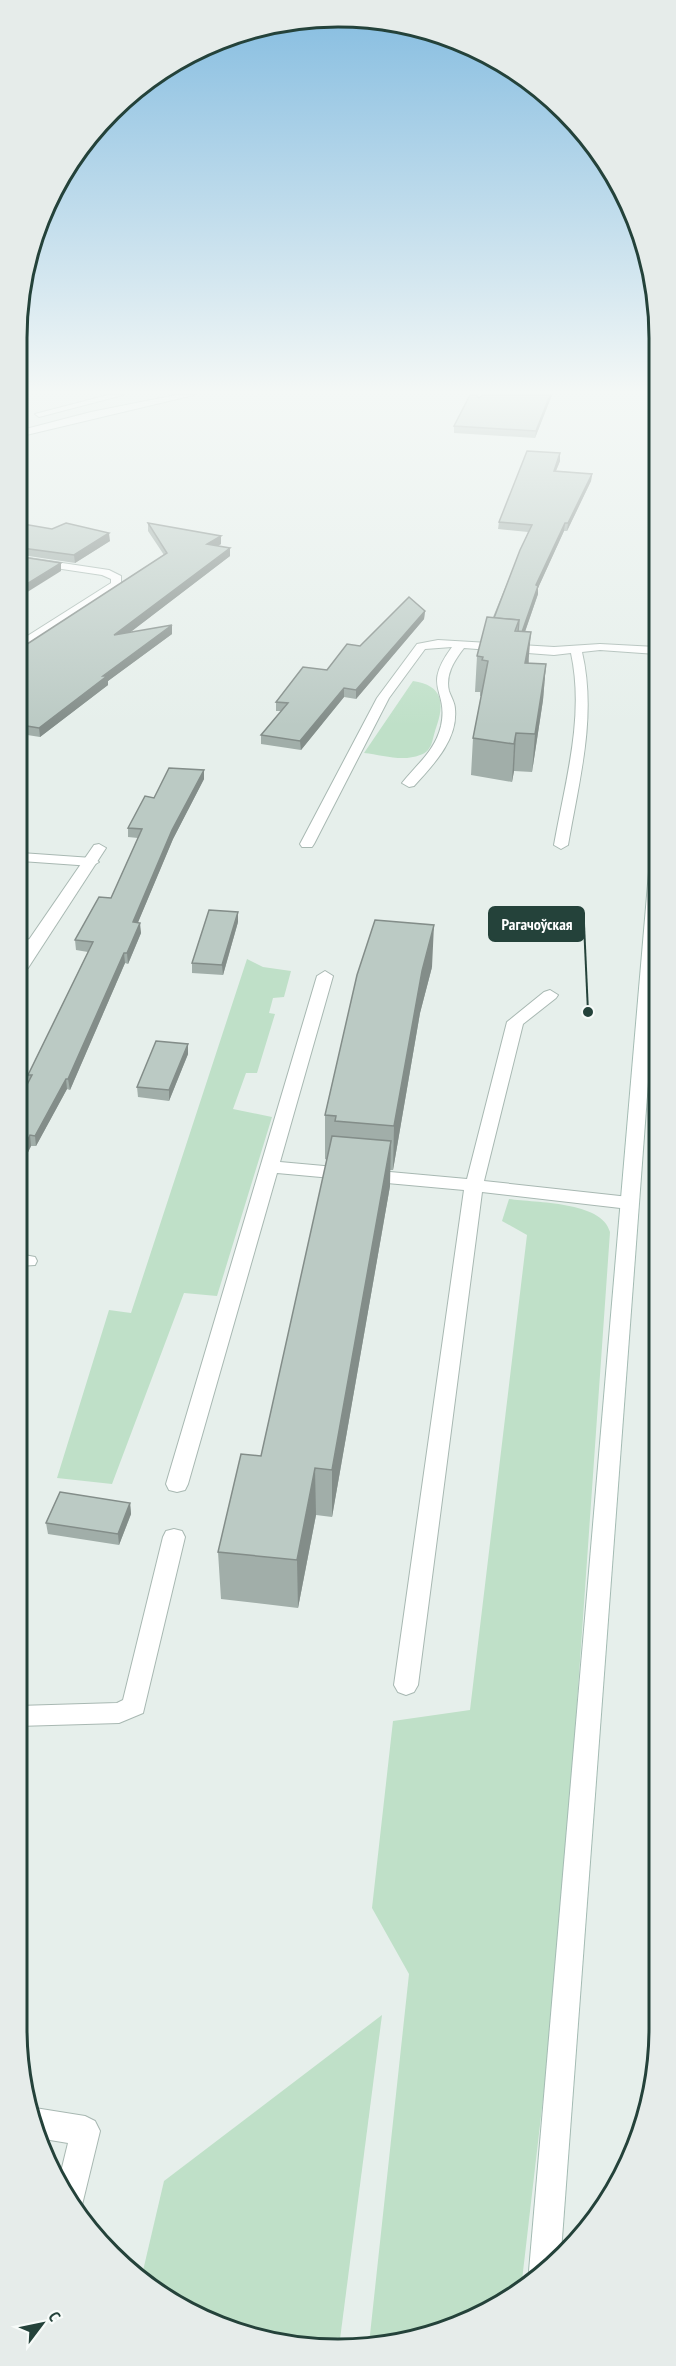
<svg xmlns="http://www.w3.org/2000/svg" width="676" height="2366" font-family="'PT Sans Narrow',sans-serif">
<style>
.green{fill:#bfe0c8}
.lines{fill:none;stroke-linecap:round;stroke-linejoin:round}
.lane-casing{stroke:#a8b8b2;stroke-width:2}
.street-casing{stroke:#a8b8b2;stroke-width:2}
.secondary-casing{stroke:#a4bbb3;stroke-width:2}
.lane{fill:#fff;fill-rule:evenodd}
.street{fill:#fff;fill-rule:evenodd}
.secondary{fill:#fff;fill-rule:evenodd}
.wall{fill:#a1aea9}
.shaded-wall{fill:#838d89}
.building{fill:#bbcac4;stroke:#838d89;stroke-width:1.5}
.rim{fill:none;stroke:#24423a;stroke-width:3}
.leader{fill:none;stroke:#24423a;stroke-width:2}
.callout-dot{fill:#24423a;stroke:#f7fbf9;stroke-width:2}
.callout{fill:#24423a;stroke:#24423a;stroke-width:2}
.callout-label{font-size:16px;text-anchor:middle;font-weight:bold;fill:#fff}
</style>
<rect width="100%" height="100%" fill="#e6efeb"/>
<g class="green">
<path d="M 413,681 C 443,685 445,704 436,728 C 432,739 433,751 420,755 C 403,762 382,755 364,753 Z"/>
<path d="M 247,959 L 263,967 L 291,971 L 284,997 L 273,998 L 269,1013 L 275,1014 L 257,1073 L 246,1073 L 233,1109 L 272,1117 L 217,1296 L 184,1293 L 112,1484 L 57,1478 L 109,1310 L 131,1313 Z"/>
<path d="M 509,1199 C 536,1203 602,1201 610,1232 L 559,1961 L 521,2289 L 422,2338 L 369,2344 L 409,1974 L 372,1908 L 393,1721 L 470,1710 L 527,1235 L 502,1221 Z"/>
<path d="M 382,2015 L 339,2347 L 317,2349 L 195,2316 L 142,2275 L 164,2181 Z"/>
</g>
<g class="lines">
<defs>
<g id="lane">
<path d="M 108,395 L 123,395 L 39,417 L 35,414 Z"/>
<path d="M 438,640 L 554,647 L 600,644 L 656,647 L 656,654 L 600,650 L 582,652 C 597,716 579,781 568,845 L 561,849 L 554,845 C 565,782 585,717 571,653 L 554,655 L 464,648 C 454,661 445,675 449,691 C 451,697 455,703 455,709 C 458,740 433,765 414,786 L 409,787 L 402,783 C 417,764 435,751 441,726 C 449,689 421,689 452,647 L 425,649 L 389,698 L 314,844 L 312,847 L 302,847 L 300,844 L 377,698 L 417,644 Z"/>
<path d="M 21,853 L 92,858 L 99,862 L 92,866 L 21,861 Z"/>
<path d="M 20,938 L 39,941 L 42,944 L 34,949 L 20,947 Z"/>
<path d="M 325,971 L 333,976 L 280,1162 L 467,1179 L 507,1022 L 544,992 L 550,990 L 558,995 L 556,998 L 523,1024 L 484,1181 L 629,1197 L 635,1199 L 638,1203 L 635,1207 L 629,1209 L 482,1192 L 418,1685 L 414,1692 L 406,1695 L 398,1692 L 394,1685 L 464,1190 L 277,1173 L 188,1484 L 185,1490 L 177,1492 L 169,1490 L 166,1484 L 317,976 Z"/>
<path d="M 19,1254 L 35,1257 L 37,1261 L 35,1265 L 19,1266 Z"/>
<path d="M 174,1529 L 182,1531 L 185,1537 L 143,1713 L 119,1723 L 18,1726 L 18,1706 L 117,1703 L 123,1700 L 163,1537 L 166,1531 Z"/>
<path d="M 35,2108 L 85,2116 L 95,2121 L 100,2131 L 81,2209 L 78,2210 L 59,2180 L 68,2143 L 38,2138 L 33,2109 Z"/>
</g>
<g id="street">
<path d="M 176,395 L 194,395 L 22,436 L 22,430 L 91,412 Z"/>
<path d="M 22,557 L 109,570 L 121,576 L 121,584 L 21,648 L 21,640 L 111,583 L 111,579 L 102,575 L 22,563 Z"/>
<path d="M 99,844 L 106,848 L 28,968 L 20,973 L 20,954 L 26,944 L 94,845 Z"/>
</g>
<path id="secondary" d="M 656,868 L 656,975 L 561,2252 L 534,2282 L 529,2271 L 649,872 Z"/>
</defs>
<use href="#lane" class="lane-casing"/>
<use href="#street" class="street-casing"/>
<use href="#secondary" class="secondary-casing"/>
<use href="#lane" class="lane"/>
<use href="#street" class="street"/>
<use href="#secondary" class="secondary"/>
</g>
<g class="wall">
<path d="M 482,395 L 552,395 L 535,438 L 454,433 L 454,426 Z"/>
<path d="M 560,453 L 560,461 L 556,471 L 592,474 L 591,481 L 567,531 L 564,531 L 538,588 L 538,594 L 525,632 L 529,663 L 546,664 L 543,700 L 532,772 L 514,771 L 512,782 L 471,775 L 473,738 L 481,696 L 480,696 L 480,692 L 475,692 L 477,656 L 528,532 L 498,529 L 499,522 Z"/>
<path d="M 148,523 L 221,536 L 221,544 L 218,546 L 230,548 L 230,556 L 129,633 L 172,634 L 108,681 L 108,685 L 40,737 L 21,734 L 21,648 L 164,555 L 148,531 Z"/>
<path d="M 22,524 L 110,541 L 75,563 L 22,555 Z"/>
<path d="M 425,611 L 424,619 L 356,699 L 344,697 L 301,750 L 261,744 L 261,735 L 281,711 L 276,711 L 276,702 L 327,670 L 360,646 Z"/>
<path d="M 204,770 L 204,779 L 173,839 L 138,922 L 141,933 L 128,964 L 125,963 L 70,1090 L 67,1089 L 36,1146 L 31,1146 L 19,1171 L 29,1082 L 28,1075 L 88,952 L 76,950 L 75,940 L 111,898 L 138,838 L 128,837 L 128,828 L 154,798 Z"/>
<path d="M 238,922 L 223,975 L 192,973 L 192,963 Z"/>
<path d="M 432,967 L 420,1013 L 393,1170 L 390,1170 L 390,1186 L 332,1517 L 316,1515 L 298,1608 L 221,1599 L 218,1552 L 261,1456 L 327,1160 L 325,1159 L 325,1115 Z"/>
<path d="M 188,1044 L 188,1054 L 169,1101 L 138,1097 L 137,1087 Z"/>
<path d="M 130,1503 L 131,1514 L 119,1545 L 48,1534 L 46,1523 Z"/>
</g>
<g class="shaded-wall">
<path d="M 550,395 L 552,395 L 535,438 L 536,431 Z"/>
<path d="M 560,453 L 560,461 L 553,478 L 554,471 Z"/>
<path d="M 592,474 L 591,481 L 567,531 L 568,523 Z"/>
<path d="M 565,523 L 564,531 L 538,588 L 538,594 L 521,643 L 521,634 L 536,585 Z"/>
<path d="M 109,533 L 110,541 L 75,563 L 74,555 Z"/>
<path d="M 221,536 L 221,544 L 208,552 L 207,544 Z"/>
<path d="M 230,548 L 230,556 L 115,644 L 114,635 Z"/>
<path d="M 61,563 L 61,571 L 21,596 L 22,587 Z"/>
<path d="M 425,611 L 424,619 L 356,699 L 356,690 Z"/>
<path d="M 172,625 L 172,634 L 108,681 L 108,685 L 40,737 L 39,728 L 103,676 Z"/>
<path d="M 531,632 L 528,667 L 525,663 Z"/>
<path d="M 546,664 L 543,700 L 532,772 L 535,734 Z"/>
<path d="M 344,688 L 344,697 L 301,750 L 300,741 Z"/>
<path d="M 516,733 L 514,771 L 512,782 L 514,744 Z"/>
<path d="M 204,770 L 204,779 L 173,839 L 134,932 L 133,922 L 172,830 Z"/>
<path d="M 238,912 L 238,922 L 223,975 L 222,965 Z"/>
<path d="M 140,923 L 141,933 L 128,964 L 127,953 Z"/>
<path d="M 434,925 L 432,967 L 420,1013 L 393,1170 L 394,1126 L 422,971 Z"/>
<path d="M 124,953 L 125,963 L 70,1090 L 68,1079 Z"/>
<path d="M 188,1044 L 188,1054 L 169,1101 L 169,1090 Z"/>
<path d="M 66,1079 L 67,1089 L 36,1146 L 35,1136 Z"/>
<path d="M 30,1135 L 31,1146 L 19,1171 L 20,1157 Z"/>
<path d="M 391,1141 L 390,1186 L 332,1517 L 332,1470 Z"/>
<path d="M 315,1468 L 316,1515 L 298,1608 L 297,1560 Z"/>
<path d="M 130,1503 L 131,1514 L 119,1545 L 118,1534 Z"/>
</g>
<g class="building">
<path d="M 470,395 L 476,395 L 479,398 L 482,395 L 550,395 L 536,431 L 454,426 Z"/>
<path d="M 527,451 L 560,453 L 554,471 L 592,474 L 568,523 L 565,523 L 536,585 L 538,586 L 522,632 L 518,632 L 519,620 L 494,618 L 520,550 L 532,525 L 499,522 Z"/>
<path d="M 66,523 L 109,533 L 74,555 L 22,548 L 22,524 L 23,524 L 52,529 Z"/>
<path d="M 148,523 L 221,536 L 207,544 L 230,548 L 114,635 L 172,625 L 103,676 L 107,676 L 39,728 L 21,725 L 21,648 L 167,553 Z"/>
<path d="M 22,557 L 61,563 L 22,587 Z"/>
<path d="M 409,597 L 425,611 L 356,690 L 344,688 L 300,741 L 261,735 L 288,703 L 276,702 L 303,667 L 327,670 L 347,644 L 360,646 Z"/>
<path d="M 487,617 L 519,620 L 515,631 L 531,632 L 525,663 L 546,664 L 535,734 L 516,733 L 514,744 L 473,738 L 488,661 L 482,660 L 483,657 L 477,656 Z"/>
<path d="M 169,768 L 204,770 L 172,830 L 133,922 L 140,923 L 127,953 L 124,953 L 68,1079 L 66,1079 L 35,1136 L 30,1135 L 20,1157 L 20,1098 L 32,1075 L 28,1075 L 93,942 L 75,940 L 99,897 L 111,898 L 142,829 L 128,828 L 145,796 L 154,798 Z"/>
<path d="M 209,910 L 238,912 L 222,965 L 192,963 Z"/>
<path d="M 375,920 L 434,925 L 422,971 L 394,1126 L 335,1121 L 336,1116 L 325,1115 L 357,975 Z"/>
<path d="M 156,1041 L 188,1044 L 169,1090 L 137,1087 Z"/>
<path d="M 332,1136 L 391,1141 L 332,1470 L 315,1468 L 297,1560 L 218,1552 L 241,1454 L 261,1456 Z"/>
<path d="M 60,1492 L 130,1503 L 118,1534 L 46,1523 Z"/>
</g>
<linearGradient id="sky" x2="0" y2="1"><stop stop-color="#84bce0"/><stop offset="0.54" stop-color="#f4f8f6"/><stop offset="1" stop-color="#f4f8f6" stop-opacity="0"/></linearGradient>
<rect width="676" height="726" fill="url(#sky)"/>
<path d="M0 0H676V2366H0ZM338 27H338A311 311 0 0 1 649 338V2028A311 311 0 0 1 338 2339H338A311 311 0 0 1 27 2028V338A311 311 0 0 1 338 27Z" fill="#e6ecea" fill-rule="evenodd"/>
<path class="rim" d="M338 27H338A311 311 0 0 1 649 338V2028A311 311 0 0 1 338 2339H338A311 311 0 0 1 27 2028V338A311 311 0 0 1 338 27Z"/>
<path class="leader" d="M588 1012L584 924"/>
<circle class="callout-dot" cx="588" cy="1012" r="6"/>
<rect class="callout" x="489" y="907" width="95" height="34" rx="6"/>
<g class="callout-label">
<text x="537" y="930">Рагачоўская</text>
</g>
<g transform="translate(42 2324) rotate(58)" stroke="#f7fbf9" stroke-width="4.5" paint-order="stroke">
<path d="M0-4.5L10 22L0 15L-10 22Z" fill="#24423a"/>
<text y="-9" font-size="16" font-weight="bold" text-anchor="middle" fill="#24423a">С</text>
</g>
</svg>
